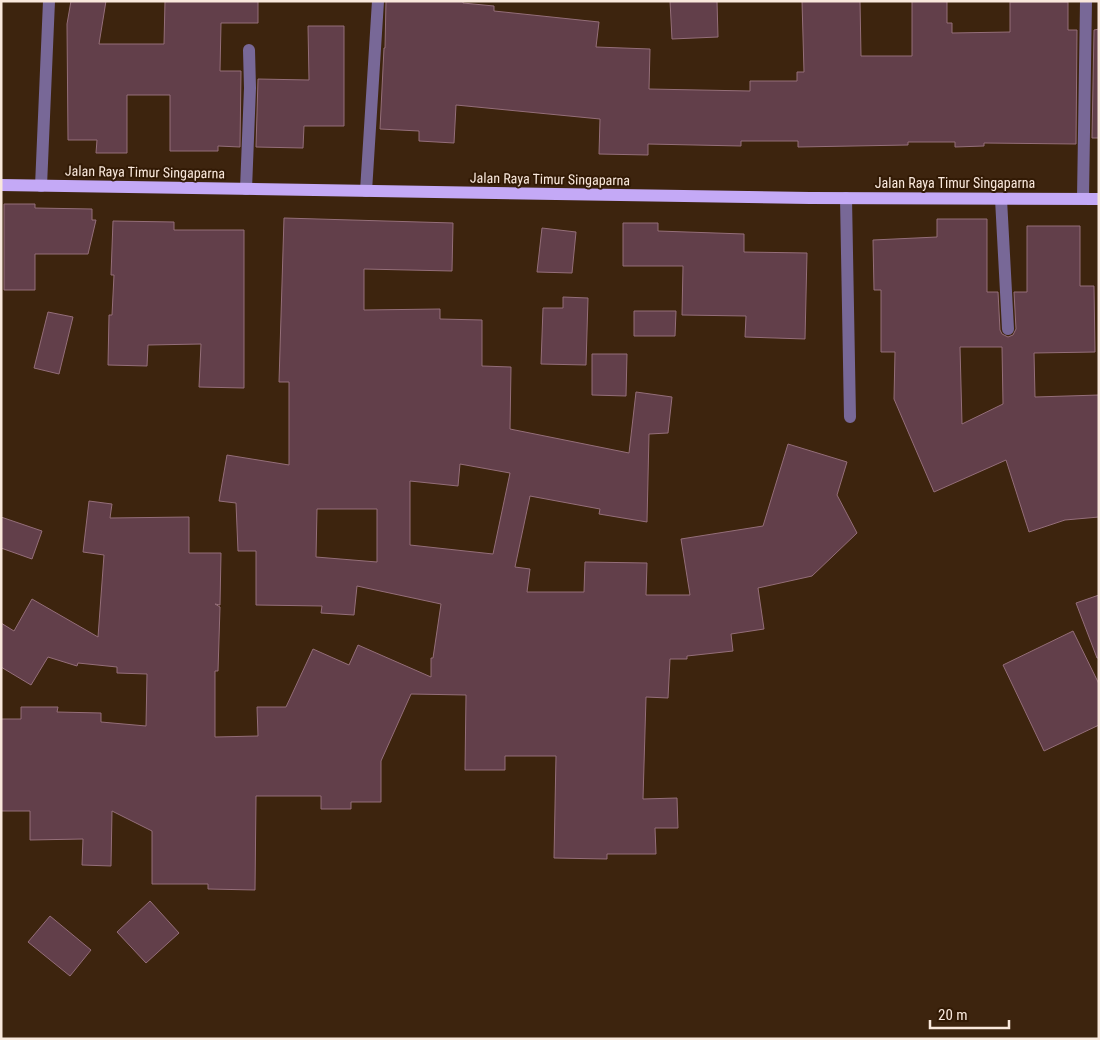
<svg xmlns="http://www.w3.org/2000/svg" width="1100" height="1040" font-family="'Roboto Condensed',sans-serif">
<style>
.building{fill:#623f4a;stroke:#946e79;fill-rule:evenodd}
.lines{fill:none;stroke-linecap:round;stroke-linejoin:round}
.minor{stroke:#786897;stroke-width:12}
.major{stroke:#c4a9f6;stroke-width:12}
.labels{text-anchor:middle;stroke-width:4;stroke-linejoin:round;paint-order:stroke}
.street-label{font-size:14px;fill:#f9e8dc;stroke:#321a05}
</style>
<rect width="100%" height="100%" fill="#3d240e"/>
<g class="building">
<path d="M 71,1 L 106,1 L 99,44 L 164,44 L 165,1 L 258,1 L 258,23 L 221,23 L 220,71 L 241,71 L 240,147 L 218,146 L 218,151 L 170,151 L 170,95 L 127,95 L 127,153 L 96,153 L 97,140 L 68,140 L 67,24 Z"/>
<path d="M 386,1 L 463,1 L 463,3 L 494,6 L 494,11 L 599,22 L 596,47 L 650,49 L 649,89 L 750,91 L 750,81 L 797,81 L 797,72 L 804,72 L 802,1 L 860,1 L 861,56 L 912,56 L 912,1 L 947,1 L 947,23 L 952,23 L 952,33 L 1010,32 L 1010,2 L 1068,2 L 1068,30 L 1077,30 L 1076,144 L 984,143 L 984,146 L 955,147 L 955,142 L 908,142 L 908,145 L 798,147 L 798,141 L 741,141 L 741,146 L 648,144 L 648,155 L 599,154 L 600,119 L 456,105 L 454,143 L 419,141 L 419,131 L 380,129 L 384,48 L 385,48 Z"/>
<path d="M 670,1 L 717,1 L 718,37 L 672,39 Z"/>
<path d="M 308,26 L 344,26 L 344,126 L 304,126 L 303,148 L 256,147 L 258,79 L 309,80 Z"/>
<path d="M 1099,29 L 1099,138 L 1092,138 L 1094,30 Z"/>
<path d="M 4,204 L 35,204 L 35,208 L 92,209 L 92,220 L 96,220 L 88,254 L 35,254 L 35,290 L 4,290 Z"/>
<path d="M 284,218 L 453,223 L 452,271 L 364,269 L 364,310 L 440,309 L 440,319 L 482,320 L 482,366 L 511,367 L 510,429 L 629,453 L 636,392 L 672,397 L 668,433 L 649,434 L 647,522 L 599,514 L 600,509 L 530,496 L 515,567 L 530,569 L 527,592 L 584,592 L 585,562 L 647,563 L 646,595 L 690,595 L 681,539 L 763,526 L 788,444 L 847,462 L 837,495 L 857,533 L 812,576 L 758,588 L 764,629 L 731,634 L 733,651 L 687,656 L 687,659 L 670,659 L 668,698 L 646,697 L 643,799 L 677,798 L 678,828 L 655,828 L 656,854 L 607,854 L 607,859 L 554,858 L 556,756 L 505,756 L 505,770 L 465,770 L 466,695 L 411,694 L 381,761 L 381,802 L 351,802 L 351,809 L 321,809 L 321,796 L 256,796 L 255,890 L 208,889 L 208,884 L 152,884 L 152,831 L 112,811 L 111,866 L 82,865 L 83,839 L 30,840 L 30,811 L 1,811 L 1,719 L 21,719 L 21,707 L 58,707 L 57,712 L 101,713 L 101,722 L 146,726 L 147,674 L 117,673 L 117,667 L 78,663 L 77,666 L 48,657 L 31,685 L 1,667 L 1,623 L 14,631 L 32,599 L 98,637 L 104,555 L 83,552 L 89,501 L 112,504 L 110,518 L 189,517 L 189,553 L 221,553 L 220,605 L 215,604 L 220,607 L 218,671 L 215,671 L 215,737 L 258,736 L 257,707 L 286,707 L 313,649 L 349,665 L 358,645 L 431,677 L 431,658 L 433,658 L 441,604 L 357,586 L 354,615 L 321,613 L 322,606 L 256,605 L 256,551 L 238,551 L 236,503 L 219,501 L 227,455 L 289,465 L 289,382 L 279,382 ZM 460,464 L 510,473 L 493,554 L 410,545 L 410,481 L 458,486 ZM 317,509 L 377,509 L 377,562 L 316,557 Z"/>
<path d="M 937,219 L 987,219 L 987,292 L 998,292 L 1000,330 L 1002,334 L 1008,337 L 1013,335 L 1016,329 L 1014,292 L 1027,292 L 1027,226 L 1080,226 L 1080,286 L 1094,286 L 1095,352 L 1034,353 L 1035,397 L 1099,395 L 1099,517 L 1065,520 L 1029,532 L 1006,460 L 934,492 L 894,399 L 895,352 L 881,352 L 881,290 L 874,290 L 873,240 L 937,237 ZM 960,347 L 1002,347 L 1003,404 L 962,424 Z"/>
<path d="M 113,221 L 174,222 L 174,230 L 244,230 L 244,388 L 199,387 L 201,344 L 148,345 L 147,366 L 108,365 L 109,315 L 112,315 L 114,275 L 111,275 Z"/>
<path d="M 623,223 L 658,223 L 658,231 L 744,234 L 744,252 L 807,253 L 805,339 L 745,337 L 746,316 L 682,315 L 683,266 L 623,266 Z"/>
<path d="M 542,228 L 576,232 L 572,273 L 537,272 Z"/>
<path d="M 563,297 L 588,298 L 586,365 L 541,364 L 543,308 L 563,308 Z"/>
<path d="M 634,311 L 676,311 L 675,336 L 634,336 Z"/>
<path d="M 48,312 L 73,317 L 59,374 L 34,368 Z"/>
<path d="M 592,354 L 627,354 L 626,396 L 592,395 Z"/>
<path d="M 1,517 L 42,531 L 32,559 L 1,548 Z"/>
<path d="M 1099,595 L 1099,658 L 1097,658 L 1076,603 Z"/>
<path d="M 1073,631 L 1099,684 L 1099,725 L 1044,751 L 1003,665 Z"/>
<path d="M 150,901 L 179,933 L 146,963 L 117,932 Z"/>
<path d="M 50,916 L 91,950 L 70,976 L 28,942 Z"/>
</g>
<g class="lines">
<g class="minor">
<path d="M 41,186 L 49,1"/>
<path d="M 246,189 L 250,88 L 249,50"/>
<path d="M 366,191 L 378,1"/>
<path d="M 846,198 L 850,417"/>
<path d="M 1083,198 L 1086,1"/>
<path d="M 1001,199 L 1008,329"/>
</g>
<path class="major" d="M 1,185 L 810,198 L 1099,199"/>
</g>
<g class="labels">
<g class="street-label">
<text transform="translate(145 172) rotate(1)" y="5">Jalan Raya Timur Singaparna</text>
<text transform="translate(550 179) rotate(1)" y="5">Jalan Raya Timur Singaparna</text>
<text x="955" y="188">Jalan Raya Timur Singaparna</text>
</g>
</g>
<rect width="1100" height="1040" fill="none" stroke="#f9e8dc" stroke-width="5"/>
<path d="M930 1020v8h79v-8" fill="none" stroke="#f9e8dc" stroke-width="2.5"/>
<text x="938" y="1020" font-size="15" fill="#f9e8dc" stroke="#321a05" stroke-width="4" paint-order="stroke">20 m</text>
</svg>
